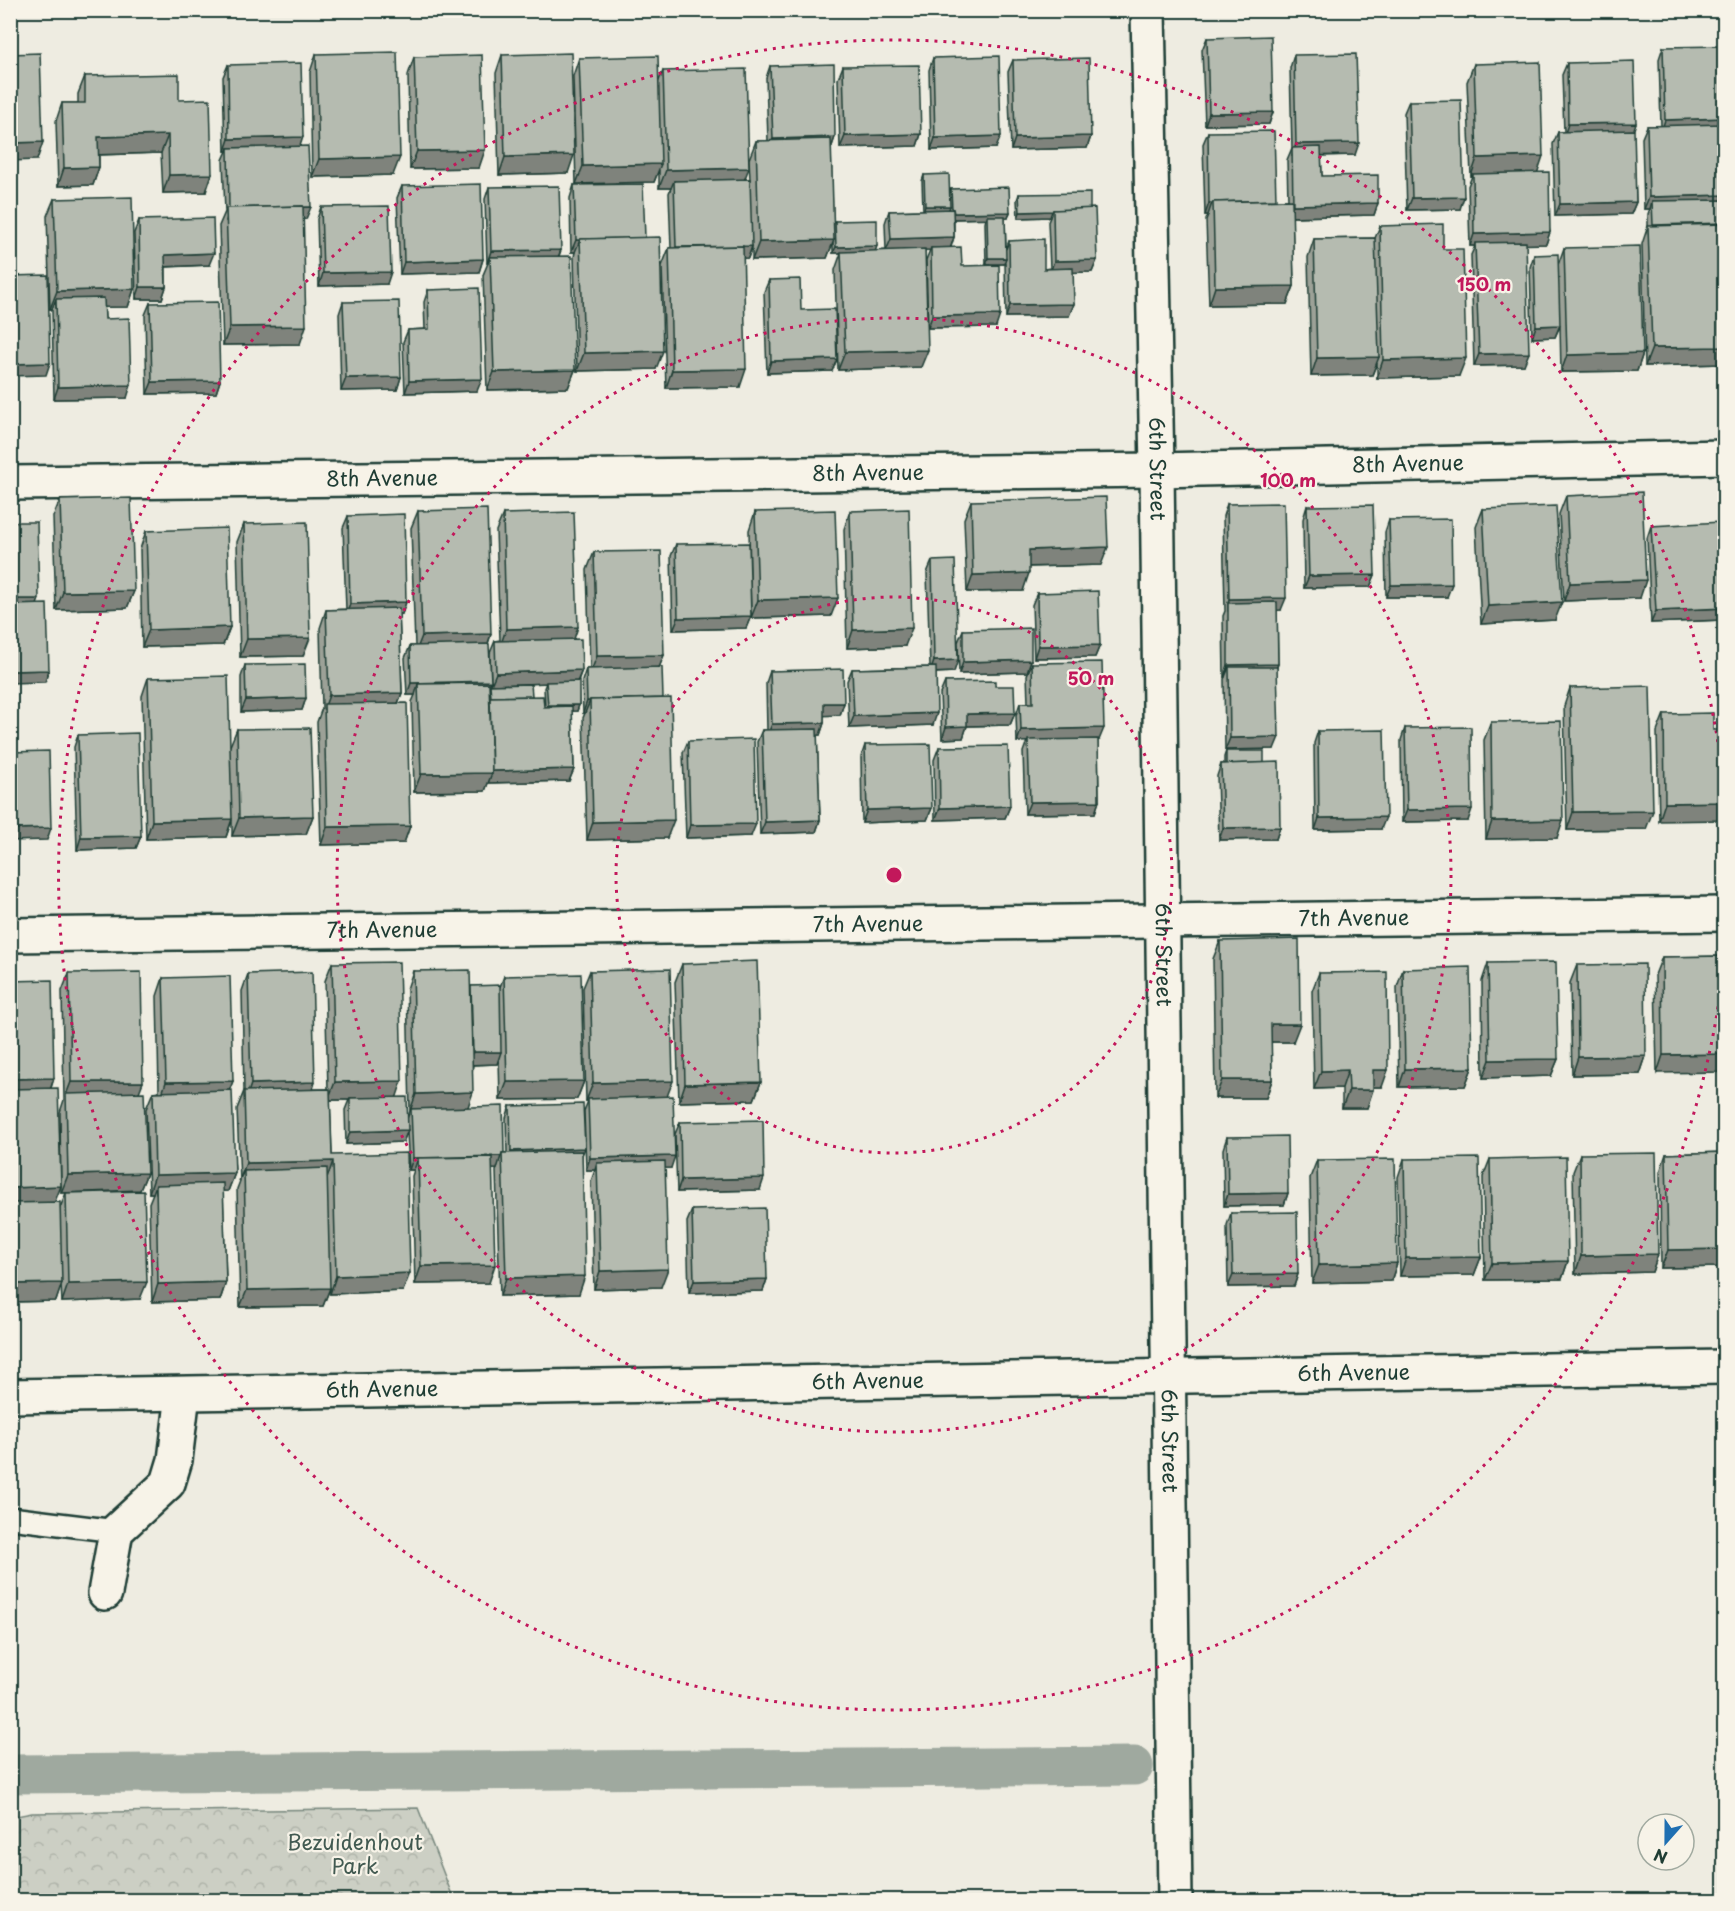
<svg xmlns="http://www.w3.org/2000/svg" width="1735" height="1911" font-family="'Playpen Sans',sans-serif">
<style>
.park{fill:url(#park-crowns);stroke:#76867c;stroke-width:1.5}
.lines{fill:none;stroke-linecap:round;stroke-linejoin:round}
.canal{stroke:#9fa99f;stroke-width:39}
.lane-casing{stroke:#1f3d34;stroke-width:26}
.street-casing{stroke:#1f3d34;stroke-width:38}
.lane{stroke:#f7f3e8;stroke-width:21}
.street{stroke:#f7f3e8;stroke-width:33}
.wall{fill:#9ca197;stroke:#1f3d34;stroke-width:1.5}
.shaded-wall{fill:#7f837b;stroke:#1f3d34;stroke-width:1.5}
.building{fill:#b5bbb0;stroke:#1f3d34;stroke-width:1.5}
.ring{fill:none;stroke:#c2185b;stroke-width:3;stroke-dasharray:3 6}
.labels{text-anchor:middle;stroke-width:4.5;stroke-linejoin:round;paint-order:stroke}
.street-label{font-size:21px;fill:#1f3d34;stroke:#f7f3e8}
.park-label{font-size:21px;fill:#425a51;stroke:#f7f3e8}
.centre{fill:#c2185b;stroke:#f7f3e8;stroke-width:3}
.ring-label{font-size:18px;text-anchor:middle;font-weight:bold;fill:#c2185b;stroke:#f7f3e8;stroke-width:4.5;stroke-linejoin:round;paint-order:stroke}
</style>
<defs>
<pattern id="park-crowns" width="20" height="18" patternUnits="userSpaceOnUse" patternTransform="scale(1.5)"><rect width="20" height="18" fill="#cccfc4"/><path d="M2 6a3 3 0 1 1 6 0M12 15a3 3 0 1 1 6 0" fill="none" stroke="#afb3a9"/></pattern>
</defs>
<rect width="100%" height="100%" fill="#eeece1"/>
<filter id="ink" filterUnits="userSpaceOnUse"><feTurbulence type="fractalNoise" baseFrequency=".0167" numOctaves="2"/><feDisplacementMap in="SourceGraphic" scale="12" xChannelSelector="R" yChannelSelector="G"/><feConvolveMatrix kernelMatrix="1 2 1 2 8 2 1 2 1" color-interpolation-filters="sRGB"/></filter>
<g filter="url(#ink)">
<path class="park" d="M 418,1808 L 454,1900 L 11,1900 L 11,1817 L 32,1813 Z"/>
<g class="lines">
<path class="canal" d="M 10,1774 L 1134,1766"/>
<defs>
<path id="lane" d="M 10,1518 L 116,1531"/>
<g id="street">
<path id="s1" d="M 1148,10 L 1157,470 L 1175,1900"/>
<path id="s2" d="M 10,483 L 1157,470 L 1724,457"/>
<path id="s3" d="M 10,935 L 1724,914"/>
<path id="s4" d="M 10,1396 L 1724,1367"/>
<path d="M 105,1593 L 116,1531 L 168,1483 L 175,1460 L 183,1394"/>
</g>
</defs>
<use href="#lane" class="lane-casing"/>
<use href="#street" class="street-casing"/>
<use href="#lane" class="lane"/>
<use href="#street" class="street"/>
</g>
<g class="wall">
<path d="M 1207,38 L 1273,112 L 1269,124 L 1205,125 L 1202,50 Z"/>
<path d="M 1663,47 L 1724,118 L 1722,124 L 1725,144 L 1725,199 L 1724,201 L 1725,224 L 1725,359 L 1723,364 L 1645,366 L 1642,244 L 1648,226 L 1648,214 L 1650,209 L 1644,209 L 1642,138 L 1647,126 L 1661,126 L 1659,59 Z"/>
<path d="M 316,54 L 393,175 L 312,177 L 310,72 Z"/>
<path d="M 502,55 L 568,173 L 499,175 L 496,73 Z"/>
<path d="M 1294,55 L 1355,155 L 1321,156 L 1322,176 L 1378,203 L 1374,215 L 1292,217 L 1294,286 L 1287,304 L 1209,305 L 1206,220 L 1208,215 L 1205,215 L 1203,144 L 1208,132 L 1276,200 L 1288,200 L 1287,160 L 1292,148 L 1290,68 Z"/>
<path d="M 414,57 L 479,168 L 410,169 L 408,75 Z"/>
<path d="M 579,58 L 658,83 L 663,71 L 745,179 L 750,179 L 749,159 L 756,141 L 768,141 L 766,78 L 770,66 L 835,137 L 831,149 L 833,225 L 835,221 L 875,251 L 886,250 L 885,223 L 889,211 L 923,210 L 922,181 L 924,175 L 949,193 L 951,189 L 1010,212 L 1008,218 L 1005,218 L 1006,249 L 1009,241 L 1044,269 L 1050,268 L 1048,222 L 1050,217 L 1018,218 L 1017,200 L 1019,194 L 1090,209 L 1097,260 L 1092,272 L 1073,272 L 1069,316 L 1006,317 L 1005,262 L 1004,264 L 986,264 L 985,223 L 986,218 L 954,219 L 954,237 L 951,247 L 996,327 L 928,328 L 926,260 L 930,250 L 925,250 L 921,367 L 838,370 L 835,270 L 841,253 L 833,253 L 833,242 L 827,258 L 752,260 L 752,246 L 748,258 L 743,258 L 740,387 L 666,388 L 662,266 L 669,248 L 671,248 L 669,193 L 671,188 L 659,188 L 659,170 L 654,182 L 576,184 L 573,76 Z"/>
<path d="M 933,58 L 996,148 L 931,150 L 929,70 Z"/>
<path d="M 1013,60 L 1091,136 L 1087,148 L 1011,150 L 1008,72 Z"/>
<path d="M 1567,63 L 1633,130 L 1636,202 L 1631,214 L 1555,216 L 1553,144 L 1558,132 L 1564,132 L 1562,75 Z"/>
<path d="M 1474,64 L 1537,173 L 1550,232 L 1546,244 L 1526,244 L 1524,365 L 1474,366 L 1471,255 L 1475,246 L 1470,246 L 1468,186 L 1472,176 L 1471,176 L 1467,82 Z"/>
<path d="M 228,65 L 300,146 L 306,219 L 303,219 L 300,344 L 223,345 L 219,226 L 225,212 L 223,160 L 227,151 L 225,151 L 223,77 Z"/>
<path d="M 843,66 L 921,134 L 917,146 L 840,148 L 838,79 Z"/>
<path d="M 85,76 L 179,100 L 206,192 L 163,193 L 161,153 L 99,155 L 99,167 L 93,185 L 58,186 L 56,121 L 62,103 L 78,103 L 78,94 Z"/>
<path d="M 1409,101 L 1460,209 L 1407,210 L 1404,113 Z"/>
<path d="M 574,185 L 645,238 L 656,369 L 577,371 L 574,257 L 575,252 L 571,252 L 570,198 Z"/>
<path d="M 402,186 L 483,259 L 479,272 L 400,274 L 397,198 Z"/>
<path d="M 489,187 L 561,250 L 559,256 L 575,370 L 568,388 L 487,390 L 483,275 L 488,263 L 487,263 L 485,199 Z"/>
<path d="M 54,199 L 134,289 L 128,307 L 104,307 L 105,319 L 127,398 L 54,399 L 52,311 L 52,309 L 50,309 L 47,216 Z"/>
<path d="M 321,207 L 387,284 L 319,286 L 317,219 Z"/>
<path d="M 139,220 L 209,265 L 166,267 L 166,287 L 162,299 L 136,299 L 134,233 Z"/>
<path d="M 1380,226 L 1443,249 L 1459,376 L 1377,378 L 1377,363 L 1372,375 L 1311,376 L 1308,257 L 1314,239 L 1375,238 Z"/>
<path d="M 1564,248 L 1643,353 L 1637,371 L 1561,372 L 1560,326 L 1555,337 L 1532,338 L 1530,267 L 1534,255 L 1558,265 Z"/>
<path d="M 769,280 L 801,310 L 837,359 L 832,371 L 767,373 L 764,292 Z"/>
<path d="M 428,290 L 477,391 L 405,393 L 403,342 L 408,330 L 425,329 L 424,302 Z"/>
<path d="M 343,302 L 401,377 L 397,390 L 341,391 L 339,314 Z"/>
<path d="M 150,303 L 220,381 L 216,393 L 147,394 L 145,315 Z"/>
<path d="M 1566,496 L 1640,598 L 1564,601 L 1559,514 Z"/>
<path d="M 60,500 L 134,591 L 127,608 L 56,610 L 53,517 Z"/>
<path d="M 971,501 L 1101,565 L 1029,567 L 1023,591 L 967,592 L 964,519 Z"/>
<path d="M 1227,504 L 1281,610 L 1277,610 L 1278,664 L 1277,667 L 1274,749 L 1225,750 L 1224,679 L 1225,677 L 1224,677 L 1223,616 L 1225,611 L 1223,516 Z"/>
<path d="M 1307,506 L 1375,575 L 1370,587 L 1304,588 L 1303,519 Z"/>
<path d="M 1483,509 L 1555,620 L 1481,624 L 1476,527 Z"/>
<path d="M 418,511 L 491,634 L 488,644 L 489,688 L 490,685 L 532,696 L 544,707 L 545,707 L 544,688 L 546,683 L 491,685 L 490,653 L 495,641 L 500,640 L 496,531 L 503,514 L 574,639 L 582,670 L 578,681 L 579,705 L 577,711 L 572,711 L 574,769 L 569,781 L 488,783 L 485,791 L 414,792 L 412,702 L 415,695 L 407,695 L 405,658 L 410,646 L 415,646 L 411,528 Z"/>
<path d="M 850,511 L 905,646 L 847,648 L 844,529 Z"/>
<path d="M 755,512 L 831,616 L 751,618 L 749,530 Z"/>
<path d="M 348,516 L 406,602 L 402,614 L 399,614 L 402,693 L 398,703 L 410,826 L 404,843 L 321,845 L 317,722 L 322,708 L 320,628 L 326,610 L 346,609 L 343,528 Z"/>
<path d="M 1389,520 L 1447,597 L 1386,597 L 1385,532 Z"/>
<path d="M 244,524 L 303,656 L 240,657 L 237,542 Z"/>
<path d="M 1651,526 L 1725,579 L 1725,612 L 1722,620 L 1651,623 L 1647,538 Z"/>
<path d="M 146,531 L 230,627 L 223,645 L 142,647 L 140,549 Z"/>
<path d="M 676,544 L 751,616 L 746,628 L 673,630 L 671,556 Z"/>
<path d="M 594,552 L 664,655 L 659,667 L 667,838 L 587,840 L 583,718 L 585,713 L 583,713 L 582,681 L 586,669 L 590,669 L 587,570 Z"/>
<path d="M 932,561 L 954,672 L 936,673 L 933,725 L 849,728 L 847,681 L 852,669 L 930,667 L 927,573 Z"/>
<path d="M 1037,593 L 1100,645 L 1095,657 L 1034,658 L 1032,605 Z"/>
<path d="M 963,630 L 1031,660 L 1027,672 L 959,674 L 958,642 Z"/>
<path d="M 1032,663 L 1099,740 L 1098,740 L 1099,801 L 1095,813 L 1025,814 L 1023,752 L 1027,741 L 1017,742 L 1016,715 L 1020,703 L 1028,703 L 1027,675 Z"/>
<path d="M 245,665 L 306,698 L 302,710 L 241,712 L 241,677 Z"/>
<path d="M 770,671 L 844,703 L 840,715 L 824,715 L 824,723 L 820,735 L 817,735 L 820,820 L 816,832 L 760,834 L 757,742 L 762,730 L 767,730 L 766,683 Z"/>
<path d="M 148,678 L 230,746 L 237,729 L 313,816 L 306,834 L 232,836 L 232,820 L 226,837 L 146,839 L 142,696 Z"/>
<path d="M 945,682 L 995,686 L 1015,713 L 1010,725 L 967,726 L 963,738 L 942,739 L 940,694 Z"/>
<path d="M 1570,688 L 1646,829 L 1567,830 L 1564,706 Z"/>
<path d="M 1664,714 L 1713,730 L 1659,821 L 1657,732 Z"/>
<path d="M 1491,722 L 1557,838 L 1486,839 L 1484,740 Z"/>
<path d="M 1405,728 L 1468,821 L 1402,822 L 1401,740 Z"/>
<path d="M 1318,731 L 1381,829 L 1315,830 L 1314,743 Z"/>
<path d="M 78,735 L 141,836 L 136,848 L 77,850 L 74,747 Z"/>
<path d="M 688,741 L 751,836 L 686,838 L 683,753 Z"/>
<path d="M 865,745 L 932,808 L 927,820 L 862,823 L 861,757 Z"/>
<path d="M 939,747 L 1010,806 L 1005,818 L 935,820 L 934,760 Z"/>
<path d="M 1226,751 L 1264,763 L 1280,827 L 1276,839 L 1219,840 L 1217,776 L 1221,764 L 1224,764 L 1224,757 Z"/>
<path d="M 1220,941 L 1293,1042 L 1271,1042 L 1272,1080 L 1266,1098 L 1215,1098 L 1213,959 Z"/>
<path d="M 1725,956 L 1657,1073 L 1655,975 L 1662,957 Z"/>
<path d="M 332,963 L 407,1119 L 410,1111 L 407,989 L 413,971 L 471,986 L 500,987 L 504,976 L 584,1081 L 577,1099 L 500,1100 L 499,1059 L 497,1064 L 473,1065 L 468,1107 L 504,1153 L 507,1153 L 506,1118 L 510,1106 L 582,1156 L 579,1294 L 500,1296 L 496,1171 L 497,1169 L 492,1169 L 489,1283 L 415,1284 L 412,1176 L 414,1170 L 409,1170 L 407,1132 L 403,1142 L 346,1144 L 345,1110 L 349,1100 L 330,1100 L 332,1155 L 403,1291 L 330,1294 L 330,1288 L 323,1306 L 240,1307 L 237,1189 L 240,1181 L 237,1109 L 244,1091 L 242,991 L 248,974 L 315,1082 L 313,1089 L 328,1089 L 325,981 Z"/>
<path d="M 1488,963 L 1558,1059 L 1551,1076 L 1483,1078 L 1482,981 Z"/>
<path d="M 682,964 L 761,1082 L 754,1100 L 679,1102 L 675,982 Z"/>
<path d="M 1577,965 L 1646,1056 L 1640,1074 L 1572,1075 L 1570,983 Z"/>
<path d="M 1403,969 L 1472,1068 L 1465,1086 L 1399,1087 L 1397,987 Z"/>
<path d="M 590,971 L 667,1097 L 671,1168 L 665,1168 L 661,1287 L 594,1289 L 591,1181 L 595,1170 L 586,1170 L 584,1111 L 588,1101 L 586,1101 L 583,988 Z"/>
<path d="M 69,973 L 147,1173 L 140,1190 L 61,1193 L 60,1112 L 64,1100 L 62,991 Z"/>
<path d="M 1319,973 L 1382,1087 L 1373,1087 L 1367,1108 L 1342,1108 L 1342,1088 L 1314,1089 L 1312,991 Z"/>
<path d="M 163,978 L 233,1081 L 229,1090 L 235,1173 L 228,1191 L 223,1191 L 226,1282 L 220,1300 L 152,1302 L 149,1203 L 153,1193 L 149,1193 L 146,1109 L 153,1092 L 159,1091 L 157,996 Z"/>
<path d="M 10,981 L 54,1078 L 51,1088 L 55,1202 L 60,1208 L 66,1193 L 140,1299 L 62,1302 L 61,1285 L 56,1301 L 10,1302 Z"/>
<path d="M 680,1122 L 760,1190 L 677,1192 L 675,1134 Z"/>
<path d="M 1227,1137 L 1288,1193 L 1284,1205 L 1224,1206 L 1223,1149 Z"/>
<path d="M 1725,1152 L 1725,1267 L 1661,1268 L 1660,1172 L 1666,1154 Z"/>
<path d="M 1580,1154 L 1658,1254 L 1652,1272 L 1575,1274 L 1573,1172 Z"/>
<path d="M 1404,1159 L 1481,1257 L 1474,1275 L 1400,1276 L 1398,1177 Z"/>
<path d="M 1490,1159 L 1568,1261 L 1562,1279 L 1485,1280 L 1483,1177 Z"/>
<path d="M 1317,1160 L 1397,1263 L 1391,1281 L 1312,1283 L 1310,1178 Z"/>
<path d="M 692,1210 L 767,1279 L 763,1291 L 689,1293 L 687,1222 Z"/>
<path d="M 1231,1213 L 1298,1274 L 1294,1286 L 1228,1287 L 1227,1225 Z"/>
</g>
<g class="shaded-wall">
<path d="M 1273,112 L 1269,124 L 1205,125 L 1209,113 Z"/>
<path d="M 1724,118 L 1719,131 L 1661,132 L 1665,120 Z"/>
<path d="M 1636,123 L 1632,135 L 1564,136 L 1568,124 Z"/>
<path d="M 921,134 L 917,146 L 840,148 L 845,136 Z"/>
<path d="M 168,135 L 161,153 L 92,155 L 98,137 Z"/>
<path d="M 1001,136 L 996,148 L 931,150 L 935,138 Z"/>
<path d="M 1091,136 L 1087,148 L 1011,150 L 1015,138 Z"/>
<path d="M 303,137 L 299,149 L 228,148 L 227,151 L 225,151 L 229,139 Z"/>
<path d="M 835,137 L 831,149 L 768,151 L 773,139 Z"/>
<path d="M 43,142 L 37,160 L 10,161 L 10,143 Z"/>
<path d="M 1359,143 L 1355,155 L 1292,156 L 1296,144 Z"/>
<path d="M 485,150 L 479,168 L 410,169 L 417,151 Z"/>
<path d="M 574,155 L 568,173 L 499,175 L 505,157 Z"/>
<path d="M 1543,156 L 1537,174 L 1471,176 L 1477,158 Z"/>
<path d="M 400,157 L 393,175 L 312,177 L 319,159 Z"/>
<path d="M 661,164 L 654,182 L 576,184 L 583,166 Z"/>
<path d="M 99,167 L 93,185 L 58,186 L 64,168 Z"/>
<path d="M 749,168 L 742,186 L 674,181 L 671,188 L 659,188 L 666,170 Z"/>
<path d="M 212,174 L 206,192 L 163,193 L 169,175 Z"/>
<path d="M 1725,195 L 1725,199 L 1721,207 L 1652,201 L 1650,209 L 1644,209 L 1649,197 Z"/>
<path d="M 1464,197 L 1460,209 L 1407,210 L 1412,198 Z"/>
<path d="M 1636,202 L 1631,214 L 1555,216 L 1560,204 Z"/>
<path d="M 1209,203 L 1212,203 L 1208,215 L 1205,215 Z"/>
<path d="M 1378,203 L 1374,215 L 1288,217 L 1293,205 Z"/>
<path d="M 925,206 L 950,206 L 948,212 L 923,212 Z"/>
<path d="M 311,207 L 306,219 L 226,221 L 229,209 Z"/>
<path d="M 1052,211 L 1050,217 L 1018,218 L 1020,212 Z"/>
<path d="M 1010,212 L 1008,218 L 950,219 L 952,213 Z"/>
<path d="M 1550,232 L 1546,244 L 1476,246 L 1475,243 L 1475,246 L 1470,246 L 1474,234 Z"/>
<path d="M 954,237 L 950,249 L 931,248 L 930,250 L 886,251 L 891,239 Z"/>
<path d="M 576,240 L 580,240 L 575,252 L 571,252 Z"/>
<path d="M 834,240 L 827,258 L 752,260 L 759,242 Z"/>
<path d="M 752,246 L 748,258 L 671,260 L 676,247 Z"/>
<path d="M 877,246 L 875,252 L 833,253 L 836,247 Z"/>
<path d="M 561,250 L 556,262 L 490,257 L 488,263 L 487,263 L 491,251 Z"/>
<path d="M 214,253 L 209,265 L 161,267 L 165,255 Z"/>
<path d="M 988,258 L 1006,258 L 1004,264 L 986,264 Z"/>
<path d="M 483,259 L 479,272 L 400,274 L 404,262 Z"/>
<path d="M 1097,260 L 1092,272 L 1050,273 L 1054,261 Z"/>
<path d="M 391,272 L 387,284 L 319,286 L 323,273 Z"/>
<path d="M 1294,286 L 1287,304 L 1209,305 L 1215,287 Z"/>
<path d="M 140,287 L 166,287 L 162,299 L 136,299 Z"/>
<path d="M 134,289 L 128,307 L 56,308 L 56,299 L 52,309 L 50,309 L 57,291 Z"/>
<path d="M 1074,304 L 1069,316 L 1006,317 L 1010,305 Z"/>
<path d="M 1000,315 L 996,327 L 928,328 L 932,316 Z"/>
<path d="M 1560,325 L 1555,337 L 1532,338 L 1536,326 Z"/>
<path d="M 306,326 L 300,344 L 223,345 L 230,327 Z"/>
<path d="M 1725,347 L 1725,359 L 1723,364 L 1645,366 L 1652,348 Z"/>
<path d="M 928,350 L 921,367 L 838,370 L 845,352 Z"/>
<path d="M 663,351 L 656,369 L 577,371 L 584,353 Z"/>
<path d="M 1529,353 L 1524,365 L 1474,366 L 1479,354 Z"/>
<path d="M 1643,353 L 1637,371 L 1561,372 L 1567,355 Z"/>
<path d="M 1379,357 L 1372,375 L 1311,376 L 1317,358 Z"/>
<path d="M 1466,358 L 1459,376 L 1377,378 L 1383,360 Z"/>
<path d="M 837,359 L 832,371 L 767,373 L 771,361 Z"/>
<path d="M 50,363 L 46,375 L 10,376 L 10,364 Z"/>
<path d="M 746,369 L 740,387 L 666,388 L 672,370 Z"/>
<path d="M 575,370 L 568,388 L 487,390 L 494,372 Z"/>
<path d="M 401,377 L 397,390 L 341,391 L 346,378 Z"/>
<path d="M 482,379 L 477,391 L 405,393 L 409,381 Z"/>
<path d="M 220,381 L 216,393 L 147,394 L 152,382 Z"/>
<path d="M 131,385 L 127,398 L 54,399 L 58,387 Z"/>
<path d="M 1108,547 L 1101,565 L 1022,567 L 1029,550 Z"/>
<path d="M 1029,573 L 1023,591 L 967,592 L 973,575 Z"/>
<path d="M 1375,575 L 1370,587 L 1304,588 L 1309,576 Z"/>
<path d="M 1646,580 L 1640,598 L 1564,601 L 1570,583 Z"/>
<path d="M 1452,584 L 1447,597 L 1386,597 L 1391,585 Z"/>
<path d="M 134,591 L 127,608 L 56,610 L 63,592 Z"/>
<path d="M 838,598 L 831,616 L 751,618 L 758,600 Z"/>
<path d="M 1286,598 L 1281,610 L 1228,611 L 1228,604 L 1229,599 Z"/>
<path d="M 10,599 L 39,599 L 35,611 L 10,611 Z"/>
<path d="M 406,602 L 402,614 L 346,616 L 350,604 Z"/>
<path d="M 1562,602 L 1555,620 L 1481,624 L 1488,606 Z"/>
<path d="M 1725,608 L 1725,612 L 1722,620 L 1651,623 L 1656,611 Z"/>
<path d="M 751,616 L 746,628 L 673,630 L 678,618 Z"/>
<path d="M 230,627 L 223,645 L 142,647 L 149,630 Z"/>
<path d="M 578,627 L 572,645 L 500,647 L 506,629 Z"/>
<path d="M 912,628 L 905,646 L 847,648 L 853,630 Z"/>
<path d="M 491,634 L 485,652 L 415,654 L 422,636 Z"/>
<path d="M 310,638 L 303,656 L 240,657 L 247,639 Z"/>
<path d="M 1100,645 L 1095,657 L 1034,658 L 1038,646 Z"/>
<path d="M 664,655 L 657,673 L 590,674 L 597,656 Z"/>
<path d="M 958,660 L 954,672 L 930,673 L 934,661 Z"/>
<path d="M 1031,660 L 1027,672 L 959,674 L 963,662 Z"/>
<path d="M 1278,664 L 1273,676 L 1229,667 L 1225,677 L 1224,677 L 1228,665 Z"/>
<path d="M 49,670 L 45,682 L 10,683 L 10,671 Z"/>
<path d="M 582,670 L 577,682 L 491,685 L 496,673 Z"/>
<path d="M 491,681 L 486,693 L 418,684 L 415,695 L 407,695 L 411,683 Z"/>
<path d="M 402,693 L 395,711 L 324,709 L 329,695 Z"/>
<path d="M 306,698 L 302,710 L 241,712 L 246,700 Z"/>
<path d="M 587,701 L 590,701 L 585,713 L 583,713 Z"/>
<path d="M 824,703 L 844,703 L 840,715 L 819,716 Z"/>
<path d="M 548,705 L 579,705 L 577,711 L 545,712 Z"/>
<path d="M 937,713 L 933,725 L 849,728 L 854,716 Z"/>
<path d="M 1015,713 L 1010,725 L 967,726 L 963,738 L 942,739 L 946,727 L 967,714 Z"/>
<path d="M 824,723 L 820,735 L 767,736 L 772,724 Z"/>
<path d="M 1104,728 L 1099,740 L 1017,742 L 1021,730 Z"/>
<path d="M 1279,737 L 1274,749 L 1225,750 L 1230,738 Z"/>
<path d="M 574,769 L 569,781 L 488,783 L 492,771 Z"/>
<path d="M 492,773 L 485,791 L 414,792 L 421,774 Z"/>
<path d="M 1099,801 L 1095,813 L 1025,814 L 1030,802 Z"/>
<path d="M 1725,802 L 1725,820 L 1659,821 L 1665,803 Z"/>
<path d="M 1010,806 L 1005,818 L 935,820 L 940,808 Z"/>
<path d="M 932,808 L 927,820 L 862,823 L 867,810 Z"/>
<path d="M 1472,809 L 1468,821 L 1402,822 L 1407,810 Z"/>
<path d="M 1653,811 L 1646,829 L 1567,830 L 1573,812 Z"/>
<path d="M 313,816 L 306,834 L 232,836 L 239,818 Z"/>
<path d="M 1386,817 L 1381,829 L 1315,830 L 1319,818 Z"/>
<path d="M 232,819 L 226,837 L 146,839 L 152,821 Z"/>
<path d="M 674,820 L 667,838 L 587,840 L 593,822 Z"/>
<path d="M 820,820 L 816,832 L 760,834 L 765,822 Z"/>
<path d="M 1563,820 L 1557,838 L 1486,839 L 1492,821 Z"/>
<path d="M 756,824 L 751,836 L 686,838 L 690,825 Z"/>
<path d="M 410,826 L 404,843 L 321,845 L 327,827 Z"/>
<path d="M 1280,827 L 1276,839 L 1219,840 L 1223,828 Z"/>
<path d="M 51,828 L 47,840 L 10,841 L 10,829 Z"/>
<path d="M 141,836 L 136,848 L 77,850 L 81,837 Z"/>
<path d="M 1271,1024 L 1300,1024 L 1293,1042 L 1265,1042 Z"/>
<path d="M 473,1052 L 501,1052 L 497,1064 L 468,1065 Z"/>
<path d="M 1725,1054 L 1725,1072 L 1657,1073 L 1663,1055 Z"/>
<path d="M 1646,1056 L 1640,1074 L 1572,1075 L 1578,1057 Z"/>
<path d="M 1558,1059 L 1551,1076 L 1483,1078 L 1490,1060 Z"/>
<path d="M 1472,1068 L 1465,1086 L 1399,1087 L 1405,1069 Z"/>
<path d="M 1348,1070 L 1342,1088 L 1314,1089 L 1321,1071 Z"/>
<path d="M 1373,1070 L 1388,1070 L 1382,1087 L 1366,1087 Z"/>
<path d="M 54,1078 L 48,1096 L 10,1097 L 10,1079 Z"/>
<path d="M 1222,1080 L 1272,1080 L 1266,1098 L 1215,1098 Z"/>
<path d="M 233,1081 L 226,1099 L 160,1100 L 166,1082 Z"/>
<path d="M 402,1081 L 396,1099 L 350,1098 L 349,1100 L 328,1100 L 335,1082 Z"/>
<path d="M 584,1081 L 577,1099 L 500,1100 L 507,1082 Z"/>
<path d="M 673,1081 L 666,1099 L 586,1101 L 593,1083 Z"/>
<path d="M 71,1082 L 143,1082 L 136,1100 L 66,1095 Z"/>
<path d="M 315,1082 L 308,1100 L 245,1102 L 251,1084 Z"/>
<path d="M 761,1082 L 754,1100 L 679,1102 L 685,1084 Z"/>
<path d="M 1349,1090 L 1373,1090 L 1367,1108 L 1342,1108 Z"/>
<path d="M 473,1092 L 467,1110 L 411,1109 L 410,1111 L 416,1094 Z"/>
<path d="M 408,1130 L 403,1142 L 346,1144 L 350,1132 Z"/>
<path d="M 585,1148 L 580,1160 L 507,1163 L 511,1151 Z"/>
<path d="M 501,1156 L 497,1169 L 418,1170 L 418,1158 L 414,1170 L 409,1170 L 413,1158 Z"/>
<path d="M 675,1156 L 671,1168 L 597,1170 L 597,1163 L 595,1170 L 586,1170 L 590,1158 Z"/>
<path d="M 333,1161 L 327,1179 L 244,1171 L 239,1181 L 246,1163 Z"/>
<path d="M 147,1173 L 140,1190 L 61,1193 L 68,1175 Z"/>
<path d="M 235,1173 L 228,1191 L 156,1193 L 156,1185 L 153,1193 L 149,1193 L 155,1175 Z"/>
<path d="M 764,1178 L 760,1190 L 677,1192 L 681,1180 Z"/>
<path d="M 61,1186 L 54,1204 L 10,1205 L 10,1188 Z"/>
<path d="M 1288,1193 L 1284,1205 L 1224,1206 L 1228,1194 Z"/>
<path d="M 1725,1249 L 1725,1267 L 1661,1268 L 1668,1250 Z"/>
<path d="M 1658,1254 L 1652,1272 L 1575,1274 L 1581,1256 Z"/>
<path d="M 1481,1257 L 1474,1275 L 1400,1276 L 1406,1258 Z"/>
<path d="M 1568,1261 L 1562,1279 L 1485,1280 L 1492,1263 Z"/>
<path d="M 1397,1263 L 1391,1281 L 1312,1283 L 1319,1265 Z"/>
<path d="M 495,1265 L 489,1283 L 415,1284 L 421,1266 Z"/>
<path d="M 668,1269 L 661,1287 L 594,1289 L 600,1271 Z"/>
<path d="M 410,1273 L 403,1291 L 330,1294 L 336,1276 Z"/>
<path d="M 1298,1274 L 1294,1286 L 1228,1287 L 1233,1275 Z"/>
<path d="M 585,1276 L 579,1294 L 500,1296 L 506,1278 Z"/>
<path d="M 767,1279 L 763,1291 L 689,1293 L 694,1281 Z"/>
<path d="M 147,1282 L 140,1299 L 62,1302 L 68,1284 Z"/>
<path d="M 226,1282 L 220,1300 L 152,1302 L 158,1284 Z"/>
<path d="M 62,1283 L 56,1301 L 10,1302 L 10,1284 Z"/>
<path d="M 330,1288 L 323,1306 L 240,1307 L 247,1290 Z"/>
</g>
<g class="building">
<path d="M 1271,36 L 1273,112 L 1209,113 L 1207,38 Z"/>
<path d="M 1722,46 L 1724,118 L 1665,120 L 1663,47 Z"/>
<path d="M 397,52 L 400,157 L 319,159 L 316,54 Z"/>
<path d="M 40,53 L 43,142 L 10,143 L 10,54 Z"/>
<path d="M 571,53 L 574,155 L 505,157 L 502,55 Z"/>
<path d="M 1356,54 L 1359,143 L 1296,144 L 1294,55 Z"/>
<path d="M 482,55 L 485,150 L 417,151 L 414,57 Z"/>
<path d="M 658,56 L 661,164 L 583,166 L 579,58 Z"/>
<path d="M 999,56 L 1001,136 L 935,138 L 933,58 Z"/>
<path d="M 1089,58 L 1091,136 L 1015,138 L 1013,60 Z"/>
<path d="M 1634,61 L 1636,123 L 1568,124 L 1567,63 Z"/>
<path d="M 1540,62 L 1543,156 L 1477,158 L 1474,64 Z"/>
<path d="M 301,63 L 303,137 L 229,139 L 228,65 Z"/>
<path d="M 834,64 L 835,137 L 773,139 L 770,66 Z"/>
<path d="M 919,65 L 921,134 L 845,136 L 843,66 Z"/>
<path d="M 746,69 L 749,168 L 666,170 L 663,71 Z"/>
<path d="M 179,74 L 179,100 L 210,99 L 212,174 L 169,175 L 168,135 L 98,137 L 99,167 L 64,168 L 62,103 L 85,103 L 85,76 Z"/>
<path d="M 1461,100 L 1464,197 L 1412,198 L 1409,101 Z"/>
<path d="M 1724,124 L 1725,195 L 1649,197 L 1647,126 Z"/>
<path d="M 1634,130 L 1636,202 L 1560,204 L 1558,132 Z"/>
<path d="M 1274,131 L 1276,200 L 1213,202 L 1213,203 L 1209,203 L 1208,132 Z"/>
<path d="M 831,139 L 834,240 L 759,242 L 756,141 Z"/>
<path d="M 308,146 L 311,207 L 303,207 L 303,206 L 229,208 L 228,148 Z"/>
<path d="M 1321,147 L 1322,176 L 1378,175 L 1378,203 L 1293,205 L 1292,148 Z"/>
<path d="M 1549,172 L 1550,232 L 1474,234 L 1473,174 Z"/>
<path d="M 949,174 L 950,206 L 925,206 L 924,175 Z"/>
<path d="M 750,179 L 752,246 L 676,247 L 674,181 Z"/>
<path d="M 481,184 L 483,259 L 404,262 L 402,186 Z"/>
<path d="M 643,184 L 645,238 L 580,239 L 580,240 L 576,240 L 574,185 Z"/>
<path d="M 559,186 L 561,250 L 491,251 L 489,187 Z"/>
<path d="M 1009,187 L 1010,212 L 954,213 L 953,209 L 952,209 L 951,189 Z"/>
<path d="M 1090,193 L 1090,209 L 1053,210 L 1053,211 L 1020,212 L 1019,194 Z"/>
<path d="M 132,197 L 134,289 L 57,291 L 54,199 Z"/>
<path d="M 1292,200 L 1294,286 L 1215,287 L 1213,202 Z"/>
<path d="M 1724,200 L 1724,223 L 1653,225 L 1652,201 Z"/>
<path d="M 303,206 L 306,326 L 230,327 L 226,208 Z"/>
<path d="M 389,206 L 391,272 L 323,273 L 321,207 Z"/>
<path d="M 1095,208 L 1097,260 L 1054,261 L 1053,210 Z"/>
<path d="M 953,209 L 954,237 L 891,239 L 889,211 Z"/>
<path d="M 987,216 L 1005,216 L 1006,258 L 988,258 Z"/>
<path d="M 213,218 L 214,253 L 165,255 L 166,287 L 140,287 L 139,220 Z"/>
<path d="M 877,220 L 877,246 L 836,247 L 835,221 Z"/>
<path d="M 1443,224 L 1443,249 L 1463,249 L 1466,358 L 1383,360 L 1380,226 Z"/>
<path d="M 1725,224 L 1725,347 L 1652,348 L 1648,226 Z"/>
<path d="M 660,237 L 663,351 L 584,353 L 580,239 Z"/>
<path d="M 1375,238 L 1379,357 L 1317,358 L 1314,239 Z"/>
<path d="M 1044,239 L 1044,269 L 1073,268 L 1074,304 L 1010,305 L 1009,241 Z"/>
<path d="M 1526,242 L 1529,353 L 1479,354 L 1475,243 Z"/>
<path d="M 743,246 L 746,369 L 672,370 L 669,248 Z"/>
<path d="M 1640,246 L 1643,353 L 1567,355 L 1564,248 Z"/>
<path d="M 961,247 L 962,266 L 999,265 L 1000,315 L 932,316 L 931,248 Z"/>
<path d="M 925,249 L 928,350 L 845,352 L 841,252 Z"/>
<path d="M 1558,254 L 1560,325 L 1536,326 L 1534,255 Z"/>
<path d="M 571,256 L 575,370 L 494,372 L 490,257 Z"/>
<path d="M 48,275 L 50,363 L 10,364 L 10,276 Z"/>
<path d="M 800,279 L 801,310 L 835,309 L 837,359 L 771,361 L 769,280 Z"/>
<path d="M 479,288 L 482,379 L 409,381 L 408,330 L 429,329 L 428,290 Z"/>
<path d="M 104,298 L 105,319 L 129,318 L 131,385 L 58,387 L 56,299 Z"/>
<path d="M 399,301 L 401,377 L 346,378 L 343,302 Z"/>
<path d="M 218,302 L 220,381 L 152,382 L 150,303 Z"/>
<path d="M 1642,492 L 1646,580 L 1570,583 L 1566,496 Z"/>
<path d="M 1106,497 L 1108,547 L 1029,550 L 1029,573 L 973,575 L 971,501 Z"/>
<path d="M 131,498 L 134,591 L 63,592 L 60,500 Z"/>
<path d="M 1284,503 L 1286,598 L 1229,599 L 1227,504 Z"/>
<path d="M 1373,505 L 1375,575 L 1309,576 L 1307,506 Z"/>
<path d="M 1556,506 L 1562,602 L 1488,606 L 1483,509 Z"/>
<path d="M 487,509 L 491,634 L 422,636 L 418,511 Z"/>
<path d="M 909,509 L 912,628 L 853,630 L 850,511 Z"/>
<path d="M 835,510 L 838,598 L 758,600 L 755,512 Z"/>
<path d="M 574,512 L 578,627 L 506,629 L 503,514 Z"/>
<path d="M 404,514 L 406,602 L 350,604 L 348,516 Z"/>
<path d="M 10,515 L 11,522 L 37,522 L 39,599 L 10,599 Z"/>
<path d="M 1451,519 L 1452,584 L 1391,585 L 1389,520 Z"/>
<path d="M 307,522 L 310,638 L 247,639 L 244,524 Z"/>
<path d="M 1721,522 L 1725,579 L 1725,608 L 1656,611 L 1651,526 Z"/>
<path d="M 227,528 L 230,627 L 149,630 L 146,531 Z"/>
<path d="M 749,543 L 751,616 L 678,618 L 676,544 Z"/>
<path d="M 661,551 L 664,655 L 597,656 L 594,552 Z"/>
<path d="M 955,560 L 958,660 L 934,661 L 932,561 Z"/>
<path d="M 1098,591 L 1100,645 L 1038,646 L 1037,593 Z"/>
<path d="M 1277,602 L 1278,664 L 1228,665 L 1228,603 Z"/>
<path d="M 47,604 L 49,670 L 10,671 L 10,605 Z"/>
<path d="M 399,608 L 402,693 L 329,695 L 326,610 Z"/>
<path d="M 1031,628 L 1031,660 L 963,662 L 963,630 Z"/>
<path d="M 581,639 L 582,670 L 496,673 L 495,641 Z"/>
<path d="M 489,644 L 491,681 L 411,683 L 410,646 Z"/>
<path d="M 1102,662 L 1104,728 L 1021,730 L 1020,703 L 1033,703 L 1032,663 Z"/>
<path d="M 305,664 L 306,698 L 246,700 L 245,665 Z"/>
<path d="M 662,667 L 663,698 L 590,700 L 590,701 L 587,701 L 586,669 Z"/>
<path d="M 936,667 L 937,713 L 854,716 L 852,669 Z"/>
<path d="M 1229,667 L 1277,667 L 1279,737 L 1230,738 Z"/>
<path d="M 843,669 L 844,703 L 824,703 L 824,723 L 772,724 L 770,671 Z"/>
<path d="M 228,676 L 232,819 L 152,821 L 148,678 Z"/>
<path d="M 579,681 L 579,705 L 548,705 L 546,682 Z"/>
<path d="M 995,681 L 995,686 L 1014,686 L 1015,713 L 967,714 L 967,726 L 946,727 L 945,682 Z"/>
<path d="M 489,683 L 492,773 L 421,774 L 418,684 Z"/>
<path d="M 531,684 L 532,696 L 491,697 L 490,685 Z"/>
<path d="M 1650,686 L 1653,811 L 1573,812 L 1570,688 Z"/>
<path d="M 543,696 L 544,707 L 572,706 L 574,769 L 492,771 L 490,697 Z"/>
<path d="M 671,698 L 674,820 L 593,822 L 590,700 Z"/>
<path d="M 407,703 L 410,826 L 327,827 L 324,704 Z"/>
<path d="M 1713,713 L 1713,730 L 1725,730 L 1725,802 L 1665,803 L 1664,714 Z"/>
<path d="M 1561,721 L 1563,820 L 1492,821 L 1491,722 Z"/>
<path d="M 1471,727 L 1472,809 L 1407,810 L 1405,728 Z"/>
<path d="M 310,728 L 313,816 L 239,818 L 237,729 Z"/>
<path d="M 817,729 L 820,820 L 765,822 L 762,730 Z"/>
<path d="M 1384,730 L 1386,817 L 1319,818 L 1318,731 Z"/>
<path d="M 138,733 L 141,836 L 81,837 L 78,735 Z"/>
<path d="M 754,739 L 756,824 L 690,825 L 688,741 Z"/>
<path d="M 1098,739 L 1099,801 L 1030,802 L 1028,740 Z"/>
<path d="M 930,744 L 932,808 L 867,810 L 865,745 Z"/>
<path d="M 1008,746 L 1010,806 L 940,808 L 939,747 Z"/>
<path d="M 49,751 L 51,828 L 10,829 L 10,752 Z"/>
<path d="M 1226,751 L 1264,751 L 1264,763 L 1226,764 Z"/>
<path d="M 1279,762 L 1280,827 L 1223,828 L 1221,764 Z"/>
<path d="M 1299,939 L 1300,1024 L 1271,1024 L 1272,1080 L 1222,1080 L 1220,941 Z"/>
<path d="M 1725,956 L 1725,1054 L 1663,1055 L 1662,957 Z"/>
<path d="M 757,961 L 761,1082 L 685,1084 L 682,964 Z"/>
<path d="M 399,962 L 402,1081 L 335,1082 L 332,963 Z"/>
<path d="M 1556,962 L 1558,1059 L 1490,1060 L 1488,963 Z"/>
<path d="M 1645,964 L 1646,1056 L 1578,1057 L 1577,965 Z"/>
<path d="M 1470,967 L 1472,1068 L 1405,1069 L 1403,969 Z"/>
<path d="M 670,969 L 673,1081 L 593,1083 L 590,971 Z"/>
<path d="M 470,970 L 473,1092 L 416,1094 L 413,971 Z"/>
<path d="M 141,972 L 143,1082 L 71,1082 L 69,973 Z"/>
<path d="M 312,972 L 315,1082 L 251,1084 L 248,974 Z"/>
<path d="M 1387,972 L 1388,1070 L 1373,1070 L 1373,1090 L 1349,1090 L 1348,1070 L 1321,1071 L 1319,973 Z"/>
<path d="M 581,974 L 584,1081 L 507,1082 L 504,976 Z"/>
<path d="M 230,976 L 233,1081 L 166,1082 L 163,978 Z"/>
<path d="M 52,980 L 54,1078 L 10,1079 L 10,981 Z"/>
<path d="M 500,985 L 501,1052 L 473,1052 L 471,986 Z"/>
<path d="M 58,1088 L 61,1186 L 10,1188 L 10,1089 Z"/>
<path d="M 330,1089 L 332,1155 L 407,1153 L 410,1273 L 336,1276 L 333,1161 L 246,1163 L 244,1091 Z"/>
<path d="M 232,1090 L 235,1173 L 155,1175 L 153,1092 Z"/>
<path d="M 144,1092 L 147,1173 L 68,1175 L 66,1094 Z"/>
<path d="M 673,1096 L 675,1156 L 590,1158 L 588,1099 Z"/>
<path d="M 407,1097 L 408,1130 L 350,1132 L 350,1098 Z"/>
<path d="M 583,1104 L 585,1148 L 511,1151 L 510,1106 Z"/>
<path d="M 503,1106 L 504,1153 L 502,1153 L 501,1156 L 413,1158 L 411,1109 Z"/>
<path d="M 763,1120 L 764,1178 L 681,1180 L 680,1122 Z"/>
<path d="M 1287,1136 L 1288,1193 L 1228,1194 L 1227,1137 Z"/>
<path d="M 582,1151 L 585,1276 L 506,1278 L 502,1153 Z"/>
<path d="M 1725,1152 L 1725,1249 L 1668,1250 L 1666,1154 Z"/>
<path d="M 1656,1153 L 1658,1254 L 1581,1256 L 1580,1154 Z"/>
<path d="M 492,1157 L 495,1265 L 421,1266 L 418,1158 Z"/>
<path d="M 1566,1157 L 1568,1261 L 1492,1263 L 1490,1159 Z"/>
<path d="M 1479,1158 L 1481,1257 L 1406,1258 L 1404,1159 Z"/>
<path d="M 1395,1159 L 1397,1263 L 1319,1265 L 1317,1160 Z"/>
<path d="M 665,1161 L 668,1269 L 600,1271 L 597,1163 Z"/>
<path d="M 327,1168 L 330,1288 L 247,1290 L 244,1171 Z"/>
<path d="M 223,1183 L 226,1282 L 158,1284 L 156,1185 Z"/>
<path d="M 144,1191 L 147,1282 L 68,1284 L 66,1193 Z"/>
<path d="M 60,1202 L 62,1283 L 10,1284 L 10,1203 Z"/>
<path d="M 765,1208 L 767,1279 L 694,1281 L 692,1210 Z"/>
<path d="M 1297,1212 L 1298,1274 L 1233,1275 L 1231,1213 Z"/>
</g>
</g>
<g class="ring">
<circle cx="894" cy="875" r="278"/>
<circle cx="894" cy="875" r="557"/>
<path d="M1724 962A835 835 0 1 1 1724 788"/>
</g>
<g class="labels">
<g class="street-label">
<text dy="7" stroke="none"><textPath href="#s2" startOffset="1398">8th Avenue</textPath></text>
<text dy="7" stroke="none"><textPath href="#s1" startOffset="459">6th Street</textPath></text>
<text dy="7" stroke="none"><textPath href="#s2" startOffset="858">8th Avenue</textPath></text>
<text dy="7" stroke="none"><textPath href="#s2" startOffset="372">8th Avenue</textPath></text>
<text dy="7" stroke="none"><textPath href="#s3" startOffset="1344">7th Avenue</textPath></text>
<text dy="7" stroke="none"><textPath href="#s3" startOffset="858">7th Avenue</textPath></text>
<text dy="7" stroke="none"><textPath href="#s3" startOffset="372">7th Avenue</textPath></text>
<text dy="7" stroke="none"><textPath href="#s1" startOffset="945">6th Street</textPath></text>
<text dy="7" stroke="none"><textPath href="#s4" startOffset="1344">6th Avenue</textPath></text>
<text dy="7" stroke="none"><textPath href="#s4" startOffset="858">6th Avenue</textPath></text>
<text dy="7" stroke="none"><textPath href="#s4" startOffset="372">6th Avenue</textPath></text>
<text dy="7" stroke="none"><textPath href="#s1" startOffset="1431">6th Street</textPath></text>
</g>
<g class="park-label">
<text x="355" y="1850">Bezuidenhout<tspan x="355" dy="24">Park</tspan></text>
</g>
</g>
<circle cx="894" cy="875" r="9" class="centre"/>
<g class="ring-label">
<text x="1484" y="291">150 m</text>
<text x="1288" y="487">100 m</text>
<text x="1091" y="685">50 m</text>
</g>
<rect width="1735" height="1911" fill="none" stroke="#f7f3e8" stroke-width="36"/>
<rect x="18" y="18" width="1699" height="1875" fill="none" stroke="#1f3d34" stroke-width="2" filter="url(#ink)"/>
<g transform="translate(1666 1842) rotate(201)"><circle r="28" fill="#f7f3e8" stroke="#a1aaa0" stroke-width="1.5"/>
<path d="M0-4.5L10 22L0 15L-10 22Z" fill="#1f6fb2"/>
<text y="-9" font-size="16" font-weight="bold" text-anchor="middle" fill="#1f3d34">N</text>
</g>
</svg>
